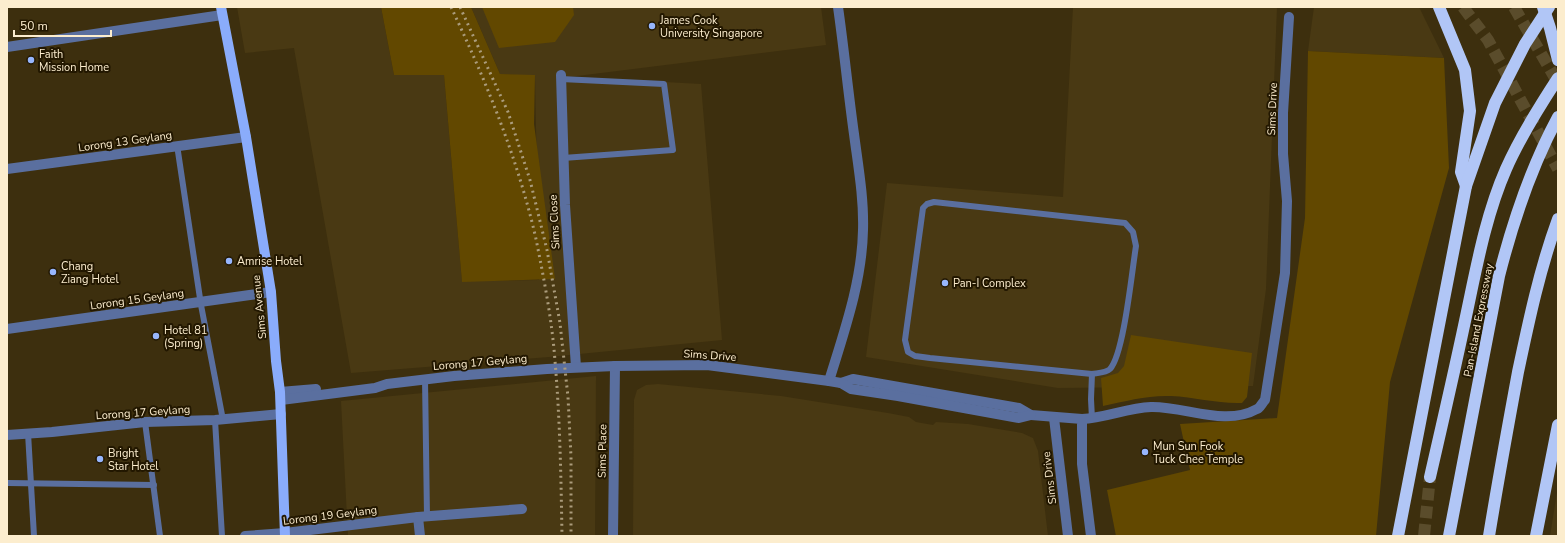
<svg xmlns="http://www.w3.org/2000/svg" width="1565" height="543" font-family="'Nunito Sans',sans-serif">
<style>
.built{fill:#493913}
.grass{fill:#624800}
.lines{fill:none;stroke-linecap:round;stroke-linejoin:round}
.motorway-tunnel{stroke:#5a4c2b;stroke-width:12;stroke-dasharray:12 6;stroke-linecap:butt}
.service{stroke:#5a6f9f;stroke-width:6}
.minor{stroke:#5a6f9f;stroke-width:10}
.tertiary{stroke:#5a6f9f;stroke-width:10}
.primary{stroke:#8aacfb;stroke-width:10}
.motorway{stroke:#b1c6f6;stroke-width:12}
.rail{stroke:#ab9c7c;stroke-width:3;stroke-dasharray:2 4;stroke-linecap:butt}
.motorway-bridge{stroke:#b1c6f6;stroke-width:12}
.poi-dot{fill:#97b6fd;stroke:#221700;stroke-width:1.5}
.labels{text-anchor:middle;stroke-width:4;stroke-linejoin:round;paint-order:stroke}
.poi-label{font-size:11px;fill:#fcedce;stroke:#221700;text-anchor:start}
.street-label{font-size:11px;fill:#fcedce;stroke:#221700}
</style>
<rect width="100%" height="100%" fill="#3d2f0e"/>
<g class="built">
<path d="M 237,7 L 381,7 L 394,75 L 444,75 L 462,281 L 539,280 L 535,76 L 500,74 L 471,7 L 821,7 L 826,45 L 577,76 L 559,76 L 701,84 L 722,340 L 549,357 L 351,373 L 294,48 L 245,53 Z"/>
<path d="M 1073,7 L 1277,7 L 1266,289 L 1253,386 L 1058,388 L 866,357 L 887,183 L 1063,197 Z"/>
<path d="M 1314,7 L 1419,7 L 1444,58 L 1308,51 Z"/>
<path d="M 596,376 L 595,536 L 348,536 L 341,401 Z"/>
<path d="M 658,384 L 781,396 L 888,413 L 909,417 L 916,422 L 933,425 L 936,422 L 968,424 L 1022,433 L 1033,438 L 1038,451 L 1048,536 L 633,536 L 634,400 L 637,390 L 646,385 Z"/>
<path d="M 1558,486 L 1558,536 L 1550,536 Z"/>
</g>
<g class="grass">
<path d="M 381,7 L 471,7 L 500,74 L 535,75 L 534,124 L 555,279 L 462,282 L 444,75 L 394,75 Z"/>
<path d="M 482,7 L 573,7 L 574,15 L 555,42 L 499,48 Z"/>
<path d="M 1308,51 L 1444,58 L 1449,168 L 1390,382 L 1376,536 L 1116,536 L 1107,490 L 1190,470 L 1180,424 L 1277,418 L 1305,218 Z"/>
<path d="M 1131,335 L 1252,353 L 1247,397 L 1242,403 C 1218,404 1195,397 1171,396 C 1148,395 1126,401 1103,406 L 1101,378 L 1118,373 L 1124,366 Z"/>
</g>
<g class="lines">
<g class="motorway-tunnel">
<path d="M 1463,7 L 1488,40 L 1558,169"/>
<path d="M 1514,7 L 1558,83"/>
<path d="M 1424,536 L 1430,477"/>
</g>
<g class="service">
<path d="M 561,79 L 664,84 L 673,150 L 563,158"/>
<path d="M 177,145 L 201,305 L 223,420"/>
<path d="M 934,202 L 1125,223 L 1133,232 L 1136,246 C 1132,270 1124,354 1110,369 C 1106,373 1097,373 1092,374 L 930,358 L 915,356 L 908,352 L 905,340 L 923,208 L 927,204 Z"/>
<path d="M 425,379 L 427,516"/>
<path d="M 1092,419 L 1091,399 L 1092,374"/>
<path d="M 215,420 L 222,536"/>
<path d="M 145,422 L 160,536"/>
<path d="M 28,433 L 34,536"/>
<path d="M 7,483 L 154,485"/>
</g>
<g class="minor">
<path d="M 7,47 L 222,15"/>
<path d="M 561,75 L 565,205 L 576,367"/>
<path d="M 7,169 L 246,137"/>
<path d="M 7,329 L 271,292"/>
<path d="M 829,381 C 844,332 862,282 863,230 C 864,198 858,165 854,134 C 848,91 844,49 838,7"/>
<path d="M 1082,419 C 1105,418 1127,408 1151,407 C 1185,406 1225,427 1257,409 C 1260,408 1262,403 1265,400 L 1285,273 L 1287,201 L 1283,154 L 1283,113 L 1289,17"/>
<path d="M 7,435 L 52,432 L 145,422 L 215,420 L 281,414"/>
<path d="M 418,517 L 420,536"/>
<path d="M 245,536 L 285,533 L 418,517 L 522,509"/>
<path d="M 613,536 L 615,366"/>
</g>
<g class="tertiary">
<path d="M 841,383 L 853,379 L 1019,408 L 1031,415 L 1082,419 L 1082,464 L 1091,536"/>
<path d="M 280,392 L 316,389"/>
<path d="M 281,400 L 375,388 L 387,384 L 454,376 L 547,369 L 615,366 L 707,365 L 829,381 L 841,383 L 851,389 L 898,396 L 1019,418 L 1031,415"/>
<path d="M 1054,418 L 1068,536"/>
</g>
<path class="primary" d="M 221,7 L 246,137 L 271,292 L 276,361 L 280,392 L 285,536"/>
<g class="motorway">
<path d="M 1439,7 L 1465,70 L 1470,111 L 1461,172 L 1466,186"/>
<path d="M 1430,477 C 1442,425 1454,373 1465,321 C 1476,270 1485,217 1506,169 C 1520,137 1539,107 1558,78"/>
<path d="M 1398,536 L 1466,186 L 1495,103 L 1525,44 L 1549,7"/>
<path d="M 1449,536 L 1499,276 C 1513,221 1531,167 1558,117"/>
<path d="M 1489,536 C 1498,481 1508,426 1518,372 C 1529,320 1540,268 1558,219"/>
<path d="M 1536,536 L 1558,425"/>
</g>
<g class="rail">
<path d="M 451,7 C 486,81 518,159 536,239 C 544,279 552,320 555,361 C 560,419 561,478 562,536"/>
<path d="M 460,7 L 508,112 L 530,180 L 547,250 L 560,323 L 568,397 L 571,457 L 571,536"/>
</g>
<path class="motorway-bridge" d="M 1543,7 L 1550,28 L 1558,60"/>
</g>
<g class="poi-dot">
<circle cx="652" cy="26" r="4"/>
<circle cx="31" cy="60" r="4"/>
<circle cx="229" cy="261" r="4"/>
<circle cx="53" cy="272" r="4"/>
<circle cx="945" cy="283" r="4"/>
<circle cx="156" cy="336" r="4"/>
<circle cx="1145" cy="452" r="4"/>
<circle cx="100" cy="459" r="4"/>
</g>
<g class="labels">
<g class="poi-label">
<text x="660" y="24">James Cook<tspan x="660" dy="13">University Singapore</tspan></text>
<text x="39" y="58">Faith<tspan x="39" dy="13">Mission Home</tspan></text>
<text x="237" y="265">Amrise Hotel</text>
<text x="61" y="270">Chang<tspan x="61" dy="13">Ziang Hotel</tspan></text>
<text x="953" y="287">Pan-I Complex</text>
<text x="164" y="334">Hotel 81<tspan x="164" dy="13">(Spring)</tspan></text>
<text x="1153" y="450">Mun Sun Fook<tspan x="1153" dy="13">Tuck Chee Temple</tspan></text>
<text x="108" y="457">Bright<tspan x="108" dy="13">Star Hotel</tspan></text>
</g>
<g class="street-label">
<text transform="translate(1272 109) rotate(-88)" y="4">Sims Drive</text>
<text transform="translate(125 141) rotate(-8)" y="4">Lorong 13 Geylang</text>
<text transform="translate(554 222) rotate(-93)" y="4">Sims Close</text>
<text transform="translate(137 299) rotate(-8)" y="4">Lorong 15 Geylang</text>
<text transform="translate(259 307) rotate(-96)" y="4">Sims Avenue</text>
<text transform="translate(1478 320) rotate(-79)" y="4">Pan-Island Expressway</text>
<text transform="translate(710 355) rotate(4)" y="4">Sims Drive</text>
<text transform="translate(480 362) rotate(-5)" y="4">Lorong 17 Geylang</text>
<text transform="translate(143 412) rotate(-4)" y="4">Lorong 17 Geylang</text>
<text transform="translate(602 451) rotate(-89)" y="4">Sims Place</text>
<text transform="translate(1049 478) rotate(-97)" y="4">Sims Drive</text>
<text transform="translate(330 515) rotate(-7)" y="4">Lorong 19 Geylang</text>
</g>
</g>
<rect width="1565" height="543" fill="none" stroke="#fcedce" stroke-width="16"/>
<path d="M14 30v6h97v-6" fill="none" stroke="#fcedce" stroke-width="2"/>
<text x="20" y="30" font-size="12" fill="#fcedce" stroke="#221700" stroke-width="3" paint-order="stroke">50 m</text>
</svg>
